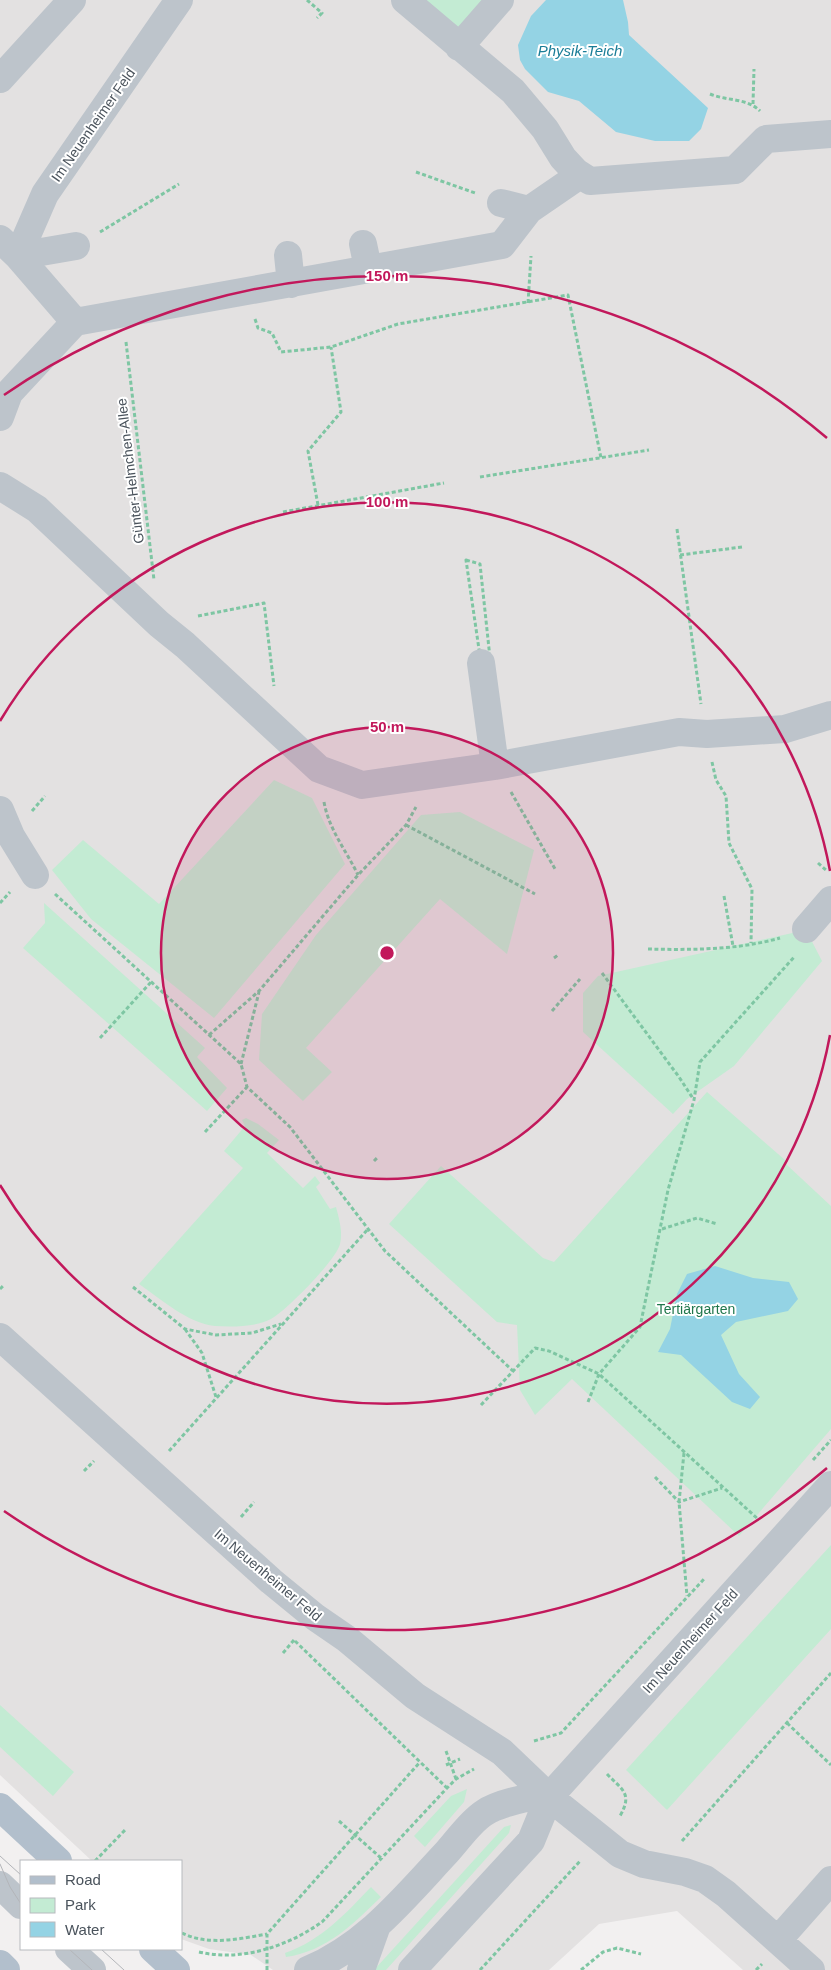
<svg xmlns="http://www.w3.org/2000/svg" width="831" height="1970" font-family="Arial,sans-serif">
<rect width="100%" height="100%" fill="#f2f0f0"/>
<path fill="#e3e1e1" d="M 0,0 L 831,0 L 831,1970 L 743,1970 L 677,1911 L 599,1924 L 549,1970 L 273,1970 L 251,1955 L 209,1949 L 181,1939 L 181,1861 L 92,1861 L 0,1775 Z"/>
<path fill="#c3ebd3" d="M 418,0 L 490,0 L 467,27 L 452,30 Z
M 274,780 L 312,798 L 345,864 L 214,1018 L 91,919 L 52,870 L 83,840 L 159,904 Z
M 460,812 L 534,850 L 507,954 L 440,899 L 306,1048 L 332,1072 L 303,1101 L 259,1060 L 262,1014 L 316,935 L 421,815 Z
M 44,903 L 205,1048 L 197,1057 L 227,1088 L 207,1111 L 23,948 L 45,923 Z
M 806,930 L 822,961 L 734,1066 L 687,1099 L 673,1114 L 583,1032 L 583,993 L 598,976 Z
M 707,1092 L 785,1160 L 787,1165 L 831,1206 L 831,1429 L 739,1536 L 572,1379 L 535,1415 L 520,1390 L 517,1325 L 497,1322 L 389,1224 L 441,1166 L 543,1258 L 554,1262 Z
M 246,1118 L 258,1124 L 279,1140 L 267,1153 L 303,1188 L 315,1176 L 320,1183 L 316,1187 L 330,1209 L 336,1207 C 339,1218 343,1232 340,1244 C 337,1259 286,1311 271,1319 C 256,1327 232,1327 215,1326 C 187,1323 161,1299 139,1284 L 243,1168 L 224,1151 L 245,1126 L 242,1120 Z
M 831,1545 L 831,1629 L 667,1810 L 626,1770 Z
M 0,1705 L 74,1772 L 53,1796 L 0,1747 Z
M 467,1789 L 464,1802 L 425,1847 L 414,1836 L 451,1796 Z
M 511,1825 L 509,1833 L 386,1970 L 374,1970 L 504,1827 Z
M 371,1887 L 381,1897 C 353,1924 327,1951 286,1957 L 285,1953 C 322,1940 345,1914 371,1887 Z"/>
<path fill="#94d3e4" d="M 546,0 L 623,0 L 628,22 L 629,35 L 708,108 L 701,129 L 689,141 L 655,141 L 616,132 L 579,101 L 548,92 L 525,69 L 520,60 L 518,45 L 531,16 Z
M 715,1266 L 753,1278 L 789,1282 L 798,1299 L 788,1311 L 736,1322 L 721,1335 L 739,1374 L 760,1397 L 750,1409 L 732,1402 L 681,1355 L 658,1352 L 670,1329 L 677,1294 L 687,1274 Z"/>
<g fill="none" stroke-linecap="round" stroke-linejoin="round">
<path stroke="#7ec6a3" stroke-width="3" stroke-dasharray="4 2.5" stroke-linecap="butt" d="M 307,0 L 322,13 L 317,18
M 710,94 C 727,101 747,98 760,111
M 753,104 L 754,69
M 416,172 L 475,193
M 100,232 L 179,184
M 528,303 L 531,256
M 255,319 L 258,328 L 272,333 L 281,352 L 331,347 L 398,324 L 568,295 L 601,458
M 126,342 L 154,580
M 480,477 L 649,450
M 318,505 L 308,451 L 341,412 L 331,347
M 283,512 L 444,483
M 677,529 L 701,704
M 680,555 L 742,547
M 466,560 L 480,564 L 490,658 L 481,663 Z
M 198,616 L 264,603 L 274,686
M 712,762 L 716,780 L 726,796 L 729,843 L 752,889 L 751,943
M 511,792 L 555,869
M 324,802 C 329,830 346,850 358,875
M 32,811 L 45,796
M 406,825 L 535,894
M 818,863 L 827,871
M 55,894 L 241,1064 L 247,1087 L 290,1127 L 385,1251 L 513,1371
M 724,896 L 733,946
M 0,903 L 10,892
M 648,949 C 691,950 738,950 780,938
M 554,958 L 558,955
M 602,973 L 679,1077 L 694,1100
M 552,1011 L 580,979
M 209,1035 L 259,991 L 358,875 L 406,825 L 416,807
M 100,1038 L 151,982
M 241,1064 L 259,992
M 205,1132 L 247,1087
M 374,1161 L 378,1157
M 662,1229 L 697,1218 L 717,1224
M 133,1287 L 185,1329 L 216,1335 L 252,1333 L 281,1324
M 0,1289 L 4,1285
M 185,1329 L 202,1353 L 216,1397
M 588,1402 L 599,1374 L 640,1327 L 668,1190 L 694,1100 L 700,1062 L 795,956
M 481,1405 L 535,1348 L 549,1351 L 599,1374 L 759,1520
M 169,1451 L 368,1229
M 684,1453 L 679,1502 L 687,1596
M 813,1460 L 831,1440
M 84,1471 L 94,1461
M 655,1477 L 679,1502 L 722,1488
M 241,1517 L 254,1502
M 295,1641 L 447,1788
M 283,1653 L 294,1640
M 787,1723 L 831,1765
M 534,1741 L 561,1733 L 704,1579
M 446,1751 L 456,1779
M 446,1765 L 460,1759
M 607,1774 C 622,1790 633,1793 620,1816
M 339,1821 L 381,1858
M 682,1841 L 831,1673
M 95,1861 L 126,1829
M 182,1933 C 208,1946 239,1939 267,1934
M 199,1952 C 242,1962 288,1946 322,1922 L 447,1788 L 456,1779 L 474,1769
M 267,1970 L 267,1934 L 420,1762
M 480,1970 L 581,1860
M 581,1970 L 603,1952 L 617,1948 L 641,1954
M 756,1970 L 762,1964"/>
<path stroke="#bdc4cb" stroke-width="28" d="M 405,0 L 513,91 L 545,129 L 563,158 L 576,172 L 590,181 L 735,170 L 766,139 L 831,134
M 459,47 L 500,0
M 0,79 L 72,0
M 501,203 L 529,210
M 0,239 L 18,256 L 76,246
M 363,244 L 368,268
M 288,255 L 291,284
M 75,322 L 502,245 L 529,210 L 580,175
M 0,417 L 9,393 L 75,322 L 18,256 L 45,194 L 179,0
M 0,486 L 37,509 L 159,624 L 185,645 L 319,769 L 362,785 L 495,766 L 679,732 L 707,734 L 785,729 L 831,715
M 481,663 L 495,766
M 0,810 L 11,836 L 35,875
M 806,929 L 831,900
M 0,1337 L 271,1581 L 315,1617 L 347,1639 L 415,1696 L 502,1752 L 549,1797 L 620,1854 L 644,1864 L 685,1872 L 705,1879 L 726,1894 L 811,1970
M 0,1885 L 21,1905
M 778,1940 L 831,1880
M 69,1949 L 92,1970
M 308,1970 C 367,1945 404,1898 447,1852 C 458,1840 470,1822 484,1813 C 497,1804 535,1794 549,1797
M 361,1970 L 376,1928
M 412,1970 L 531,1841 L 549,1797 L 831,1485"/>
<path stroke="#b2bfcc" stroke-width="28" d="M 0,1807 L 58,1861
M 153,1949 L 176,1970
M 0,1964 L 6,1970"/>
<path stroke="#b3b5b9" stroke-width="1" d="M 0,1856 L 21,1875
M 0,1864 L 10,1887 L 21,1904
M 69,1949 L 92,1970
M 101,1949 L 124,1970"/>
</g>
<circle cx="387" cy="953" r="226" fill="#c2185b" fill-opacity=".12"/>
<g fill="none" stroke="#c2185b" stroke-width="2.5">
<circle cx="387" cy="953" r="226"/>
<path d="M830 1035A451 451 0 0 1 0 1185M0 721A451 451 0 0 1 830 871"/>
<path d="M827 1468A677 677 0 0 1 4 1511M4 395A677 677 0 0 1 827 438"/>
</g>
<g text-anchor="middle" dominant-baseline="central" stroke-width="4" stroke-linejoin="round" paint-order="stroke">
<g font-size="14" fill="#4a535c" stroke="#fff">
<text transform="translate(93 125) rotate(-55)">Im Neuenheimer Feld</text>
<text transform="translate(130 471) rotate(-97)">Günter-Helmchen-Allee</text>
<text transform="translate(268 1575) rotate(40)">Im Neuenheimer Feld</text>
<text transform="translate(690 1641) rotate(-48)">Im Neuenheimer Feld</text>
</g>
<g font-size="14" fill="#20774c" stroke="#fff">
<text x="696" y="1309">Tertiärgarten</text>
</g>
<g font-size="15" font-style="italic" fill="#1a7d97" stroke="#fff">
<text x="580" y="50">Physik-Teich</text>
</g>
</g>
<circle cx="387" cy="953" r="8" fill="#c2185b" stroke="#fff" stroke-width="2.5"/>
<g font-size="15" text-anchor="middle" font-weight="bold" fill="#c2185b" stroke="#fff" stroke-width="4" stroke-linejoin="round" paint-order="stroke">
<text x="387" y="281">150 m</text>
<text x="387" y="507">100 m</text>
<text x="387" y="732">50 m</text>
</g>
<rect x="20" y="1860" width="162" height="90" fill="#ffffff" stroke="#b7babe"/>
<rect x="30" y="1876" width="25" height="8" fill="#b2bfcc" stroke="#b7babe"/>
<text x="65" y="1885" font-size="15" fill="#4a535c">Road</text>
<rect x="30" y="1898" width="25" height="15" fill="#c3ebd3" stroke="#b7babe"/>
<text x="65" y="1910" font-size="15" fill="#4a535c">Park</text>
<rect x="30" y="1922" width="25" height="15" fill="#94d3e4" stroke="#b7babe"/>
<text x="65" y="1935" font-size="15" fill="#4a535c">Water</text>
</svg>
